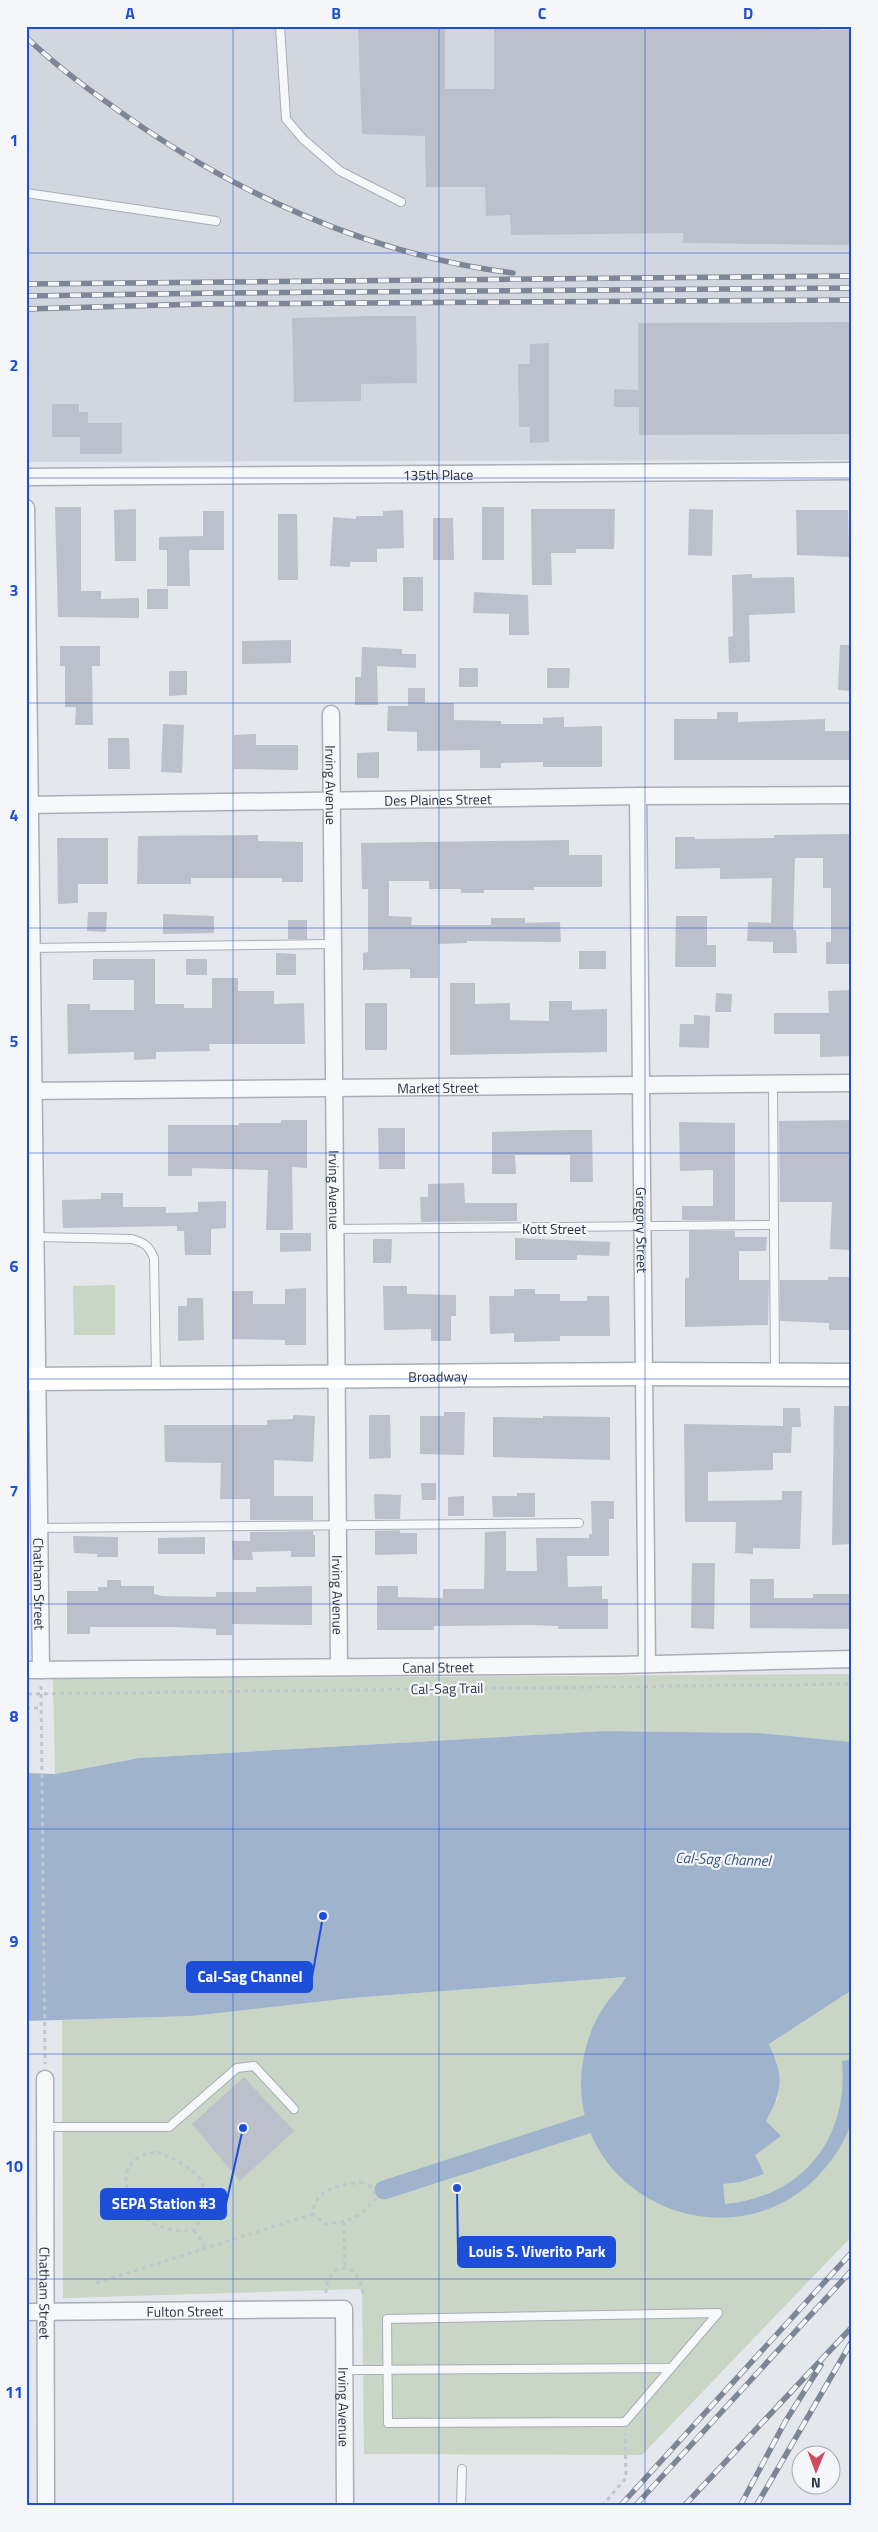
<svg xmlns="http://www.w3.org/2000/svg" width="878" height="2532" font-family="'Titillium Web',sans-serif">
<rect width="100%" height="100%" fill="#e4e7ec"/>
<path fill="#d2d6de" d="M 26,26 L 852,26 L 852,460 L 26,462 Z"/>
<path fill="#c9d6c5" d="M 115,1285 L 115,1335 L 74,1335 L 73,1286 Z
M 852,1674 L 852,1742 L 759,1733 L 603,1731 L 139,1758 L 55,1774 L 53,1679 Z
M 626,1977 L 618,1989 L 777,2101 C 781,2079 780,2064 769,2044 L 852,1990 L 852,2236 L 642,2455 L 364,2454 L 362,2289 L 63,2298 L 62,2020 L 192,2016 L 352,1998 Z"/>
<path fill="#9fb4cc" d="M 603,1731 L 759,1733 L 852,1742 L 852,1990 L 769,2044 C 784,2076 783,2090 766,2121 L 781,2136 L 755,2155 L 764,2174 L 740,2182 L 723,2184 L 725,2204 C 803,2197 849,2138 842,2061 L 852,2059 C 852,2077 854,2098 852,2116 C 849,2137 833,2160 819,2175 C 727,2271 561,2193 583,2060 C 587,2040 594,2020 606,2004 C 612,1995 621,1986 626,1977 L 352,1998 L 192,2016 L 26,2021 L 26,1773 L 55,1774 L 139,1758 Z"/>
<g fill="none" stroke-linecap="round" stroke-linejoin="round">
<path stroke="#9fb4cc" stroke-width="19" d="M 384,2190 L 588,2124"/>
</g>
<path fill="#bbc0ca" d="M 358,26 L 445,26 L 445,89 L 494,89 L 494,26 L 821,26 L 821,30 L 852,30 L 852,245 L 683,243 L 683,233 L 511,235 L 510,215 L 486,216 L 485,187 L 426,187 L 425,136 L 362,134 Z
M 372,316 L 416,316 L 417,383 L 361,384 L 361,401 L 294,402 L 292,318 Z
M 852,322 L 852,434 L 639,435 L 639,407 L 614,407 L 614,389 L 638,390 L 638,323 Z
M 549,343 L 549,442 L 530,443 L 530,427 L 519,427 L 518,364 L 530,364 L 530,344 Z
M 52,404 L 79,404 L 79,412 L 88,412 L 88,423 L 122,423 L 122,454 L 80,454 L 80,437 L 52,437 Z
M 55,507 L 81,507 L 81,591 L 101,591 L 101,599 L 139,598 L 139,618 L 58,617 Z
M 482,507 L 504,507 L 504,560 L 482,560 Z
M 136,509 L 136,561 L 115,561 L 114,510 Z
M 531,509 L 615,509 L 614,549 L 576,549 L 576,553 L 551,553 L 552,585 L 532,585 Z
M 689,509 L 713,510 L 712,556 L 688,555 Z
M 403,510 L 404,548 L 377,549 L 377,562 L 350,562 L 350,567 L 330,566 L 333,517 L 356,519 L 356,516 L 383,516 L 383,511 Z
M 796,510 L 848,510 L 849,557 L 797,555 Z
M 203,511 L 224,511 L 224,550 L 189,550 L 190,586 L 167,586 L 167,550 L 159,550 L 159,537 L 203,536 Z
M 278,514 L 297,514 L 298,580 L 278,580 Z
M 433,518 L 453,518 L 454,560 L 433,560 Z
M 752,574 L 752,578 L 794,577 L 795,613 L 749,615 L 750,662 L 729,663 L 728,637 L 733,636 L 732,575 Z
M 403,577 L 423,577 L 423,611 L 403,611 Z
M 147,589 L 168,589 L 168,609 L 147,609 Z
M 474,592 L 528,595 L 529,635 L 509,635 L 509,614 L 473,613 Z
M 291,640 L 291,663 L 242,664 L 242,641 Z
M 840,645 L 852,645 L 852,691 L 838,690 Z
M 60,646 L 100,646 L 100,666 L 92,666 L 93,725 L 75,725 L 76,707 L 65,707 L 65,666 L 60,666 Z
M 362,647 L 402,649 L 402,654 L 416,654 L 416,668 L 377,666 L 378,705 L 355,705 L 355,677 L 361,677 Z
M 459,668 L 478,668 L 478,687 L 459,687 Z
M 547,668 L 570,668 L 569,688 L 547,688 Z
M 169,671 L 187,671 L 187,695 L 169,696 Z
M 408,688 L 425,688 L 425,703 L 454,703 L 454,720 L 501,721 L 501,724 L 543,724 L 543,718 L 564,717 L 564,727 L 602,726 L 602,767 L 543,767 L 543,762 L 501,763 L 501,768 L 480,768 L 480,750 L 417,751 L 417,732 L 387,731 L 388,706 L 408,706 Z
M 717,712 L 738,712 L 738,722 L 825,719 L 825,731 L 852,731 L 852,760 L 674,760 L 674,719 L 717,719 Z
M 163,724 L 184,725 L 182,773 L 161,772 Z
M 256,734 L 256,745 L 298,745 L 298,770 L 234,769 L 234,735 Z
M 108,738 L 129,738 L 130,769 L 108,769 Z
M 379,752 L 379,778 L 357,778 L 357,753 Z
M 852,834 L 852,964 L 826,964 L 826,942 L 831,942 L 831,888 L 823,888 L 823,858 L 795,858 L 793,930 L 796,930 L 797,953 L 773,953 L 773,942 L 747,941 L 748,922 L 771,923 L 772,878 L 720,879 L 720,868 L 675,869 L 675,837 L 695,837 L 695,839 L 774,838 L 774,835 Z
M 258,835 L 258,841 L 303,842 L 303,882 L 282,882 L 282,878 L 191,878 L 191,884 L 137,884 L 138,836 Z
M 57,838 L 108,838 L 108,884 L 78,884 L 78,903 L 58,904 Z
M 569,840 L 569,855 L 602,855 L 602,887 L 534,887 L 534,890 L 484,890 L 484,893 L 461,893 L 461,889 L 429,889 L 429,881 L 389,881 L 389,916 L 412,917 L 411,925 L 491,925 L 491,918 L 525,918 L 525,923 L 560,922 L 561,942 L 467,941 L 467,943 L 438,944 L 438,978 L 410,978 L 410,969 L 363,970 L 363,953 L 368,952 L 368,889 L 362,889 L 361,843 Z
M 88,912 L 107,912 L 106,932 L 87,931 Z
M 163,914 L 214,916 L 214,933 L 163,934 Z
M 676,916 L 707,916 L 707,945 L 716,945 L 716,967 L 675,967 Z
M 288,920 L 307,920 L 307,939 L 288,939 Z
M 579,951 L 606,951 L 606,969 L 579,969 Z
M 276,953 L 296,954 L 296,975 L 276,975 Z
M 93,959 L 155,959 L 155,1004 L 184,1004 L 184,1008 L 212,1008 L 212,978 L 238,978 L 238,991 L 274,991 L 274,1004 L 304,1003 L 305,1044 L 209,1044 L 210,1051 L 156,1052 L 156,1059 L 134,1060 L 134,1052 L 68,1054 L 67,1004 L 90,1004 L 90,1010 L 134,1010 L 134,980 L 93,980 Z
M 186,959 L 207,959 L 207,975 L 186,975 Z
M 450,983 L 475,983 L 475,1004 L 510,1003 L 510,1020 L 549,1021 L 549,1001 L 572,1001 L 572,1010 L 607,1009 L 607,1052 L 450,1055 Z
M 852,990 L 852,1056 L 820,1057 L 820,1034 L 774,1034 L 774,1013 L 829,1013 L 828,991 Z
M 716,993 L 732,994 L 731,1012 L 715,1012 Z
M 365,1003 L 387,1003 L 387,1050 L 365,1050 Z
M 694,1015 L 710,1016 L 709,1048 L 679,1047 L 680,1024 L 694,1024 Z
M 281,1120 L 307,1120 L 307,1168 L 292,1167 L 293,1230 L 266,1230 L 268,1170 L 192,1168 L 192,1176 L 168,1176 L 168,1125 L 239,1125 L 239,1123 L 281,1123 Z
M 852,1120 L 852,1250 L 830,1249 L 832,1202 L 780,1202 L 779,1121 Z
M 679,1122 L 735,1123 L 735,1220 L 682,1220 L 682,1206 L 713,1206 L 713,1170 L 680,1171 Z
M 378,1128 L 405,1128 L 405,1169 L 379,1169 Z
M 570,1130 L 592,1130 L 593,1182 L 570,1182 L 570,1155 L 515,1155 L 516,1174 L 492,1174 L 492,1132 Z
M 464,1183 L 465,1203 L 517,1203 L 517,1221 L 421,1222 L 420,1197 L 428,1197 L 428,1184 Z
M 101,1193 L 123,1193 L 123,1207 L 166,1207 L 166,1213 L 198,1212 L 198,1202 L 226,1201 L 226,1228 L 211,1229 L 211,1255 L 185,1255 L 184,1231 L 177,1231 L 177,1226 L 63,1228 L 62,1200 L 101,1199 Z
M 689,1231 L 735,1231 L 735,1237 L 767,1237 L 766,1251 L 739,1251 L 739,1280 L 769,1280 L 768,1325 L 685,1327 L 685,1278 L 689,1278 Z
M 280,1233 L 311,1233 L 311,1251 L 280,1252 Z
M 515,1238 L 610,1242 L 609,1256 L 577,1255 L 577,1260 L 515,1260 Z
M 373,1239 L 392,1239 L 391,1263 L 373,1263 Z
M 828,1277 L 852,1277 L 852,1330 L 829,1330 L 829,1323 L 780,1321 L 780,1280 L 828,1280 Z
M 383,1286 L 407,1286 L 407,1294 L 456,1295 L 456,1316 L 451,1316 L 451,1341 L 431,1341 L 431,1329 L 384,1330 Z
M 306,1288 L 306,1345 L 285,1345 L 285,1340 L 232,1339 L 232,1291 L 253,1291 L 253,1304 L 285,1304 L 285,1289 Z
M 514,1289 L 535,1289 L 535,1294 L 560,1294 L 560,1301 L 587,1301 L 587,1296 L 609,1296 L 610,1336 L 560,1336 L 560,1341 L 514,1342 L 514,1333 L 490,1334 L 489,1296 L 514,1296 Z
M 187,1298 L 203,1298 L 204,1340 L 178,1341 L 178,1306 L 187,1306 Z
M 834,1406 L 852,1406 L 852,1544 L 832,1545 Z
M 783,1408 L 800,1408 L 801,1427 L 792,1427 L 791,1453 L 773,1453 L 773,1470 L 708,1472 L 708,1501 L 782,1500 L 782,1491 L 802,1491 L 800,1549 L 753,1548 L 753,1554 L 735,1553 L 736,1522 L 685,1522 L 684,1424 L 783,1426 Z
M 444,1412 L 465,1412 L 464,1455 L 420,1454 L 420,1416 L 444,1416 Z
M 293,1415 L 315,1416 L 313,1462 L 274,1460 L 274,1496 L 313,1496 L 313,1520 L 250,1520 L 250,1499 L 220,1499 L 221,1463 L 165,1462 L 164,1425 L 267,1425 L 267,1420 L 293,1419 Z
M 369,1415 L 390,1415 L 391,1458 L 369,1459 Z
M 543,1416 L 610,1417 L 610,1460 L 493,1457 L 493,1417 L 543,1418 Z
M 421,1483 L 436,1483 L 436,1500 L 422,1500 Z
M 517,1493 L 535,1493 L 535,1517 L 493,1517 L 492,1496 L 517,1496 Z
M 374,1494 L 401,1495 L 400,1519 L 375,1519 Z
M 464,1496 L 464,1516 L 448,1516 L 448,1497 Z
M 591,1501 L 614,1501 L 614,1519 L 609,1519 L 609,1556 L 567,1556 L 568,1587 L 602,1586 L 602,1599 L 608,1599 L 608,1629 L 558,1629 L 558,1626 L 530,1625 L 434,1626 L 434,1630 L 377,1630 L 377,1586 L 398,1586 L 398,1597 L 443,1598 L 443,1589 L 484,1589 L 485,1532 L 506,1531 L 506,1571 L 537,1571 L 536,1538 L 589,1538 L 589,1534 L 592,1534 Z
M 400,1530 L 400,1533 L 417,1533 L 417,1554 L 375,1555 L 375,1531 Z
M 313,1531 L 313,1535 L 315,1535 L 315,1557 L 291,1557 L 291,1551 L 252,1552 L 253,1560 L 233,1560 L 232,1541 L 250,1541 L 250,1532 Z
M 73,1536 L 118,1537 L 118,1557 L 97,1557 L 97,1554 L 74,1553 Z
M 205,1537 L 205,1554 L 158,1554 L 158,1538 Z
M 692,1563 L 715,1563 L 714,1629 L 691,1628 Z
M 750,1579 L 774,1579 L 774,1598 L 813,1598 L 813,1594 L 852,1594 L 852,1629 L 750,1628 Z
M 107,1580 L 121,1580 L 121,1586 L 154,1586 L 154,1594 L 162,1596 L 216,1597 L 216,1592 L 256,1592 L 256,1587 L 312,1586 L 312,1625 L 232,1624 L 232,1635 L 216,1635 L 216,1629 L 174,1627 L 90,1627 L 90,1634 L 67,1634 L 67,1591 L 98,1591 L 98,1587 L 107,1587 Z
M 244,2077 L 294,2131 L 240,2181 L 192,2124 Z"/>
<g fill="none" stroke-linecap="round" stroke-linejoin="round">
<g stroke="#a9aeb7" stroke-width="10">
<path id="lane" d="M 280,26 L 286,119 L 303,139 L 340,171 L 401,202
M 26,193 L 216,221
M 31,948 L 333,944
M 773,1084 L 775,1373
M 334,1229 L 774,1225
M 35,1237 L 132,1239 C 145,1243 149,1246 154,1258 L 156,1376
M 39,1528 L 579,1523
M 46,2127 L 169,2127 L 237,2068 L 254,2066 L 294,2109
M 718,2313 L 625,2422 L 388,2423 L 387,2319 Z
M 344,2370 L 669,2368
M 461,2506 L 462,2469"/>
</g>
<g stroke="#a9aeb7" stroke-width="19">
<g id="street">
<path id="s1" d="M 26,477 L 852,471"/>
<path id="s2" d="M 26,508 L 41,1670"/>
<path id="s3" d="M 331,714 L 339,1667"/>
<path id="s4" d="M 638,796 L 647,1664"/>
<path id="s5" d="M 26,805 L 638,796 L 852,795"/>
<path id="s6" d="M 26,1091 L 852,1083"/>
<path id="s7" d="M 26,1670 L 619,1665 L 852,1659"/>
<path id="s8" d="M 45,2079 L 46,2506"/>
<path id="s9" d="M 26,2312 L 344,2309 L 345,2506"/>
</g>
</g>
<g stroke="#a9aeb7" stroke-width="25">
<g id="secondary">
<path id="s10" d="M 26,1379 L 644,1374 L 852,1375"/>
</g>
</g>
<path stroke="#c2c5cb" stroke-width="3" stroke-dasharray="4 4" stroke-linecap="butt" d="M 41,1686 L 45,2064
M 28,1694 L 852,1684
M 26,1708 L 42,1708
M 157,2152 C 197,2167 221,2187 194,2230 C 180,2231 166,2231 153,2223 C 123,2204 110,2157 157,2152 Z
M 361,2182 L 372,2187 L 376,2198 C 360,2218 351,2221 326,2224 L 313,2214 C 313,2189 341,2185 361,2182 Z
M 344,2222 L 345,2268
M 194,2230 L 205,2247
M 96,2283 L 313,2214
M 326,2293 C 327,2259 360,2260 363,2295
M 602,2506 L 626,2478 L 625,2433"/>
<use href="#lane" stroke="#f7f8fa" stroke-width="8"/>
<use href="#street" stroke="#f7f8fa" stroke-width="16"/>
<use href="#secondary" stroke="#fff" stroke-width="22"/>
<g stroke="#7d8696" stroke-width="5.5">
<path id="rail" d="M 26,37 C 52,62 82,85 112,106 C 229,191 368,255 513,273
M 26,284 L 852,276
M 26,296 L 218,293 L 852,288
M 26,309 L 201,304 L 852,300
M 620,2506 L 852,2252
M 635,2506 L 852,2270
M 684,2506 L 852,2327
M 740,2506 L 785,2422 L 821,2365
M 756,2506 L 852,2341"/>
</g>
<use href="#rail" stroke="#f4f6f9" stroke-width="4" stroke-dasharray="11" stroke-linecap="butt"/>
</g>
<path fill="none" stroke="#1d4ed8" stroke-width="1" stroke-opacity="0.55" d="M 233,26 L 233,2506M 439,26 L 439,2506M 645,26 L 645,2506M 26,253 L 852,253M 26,478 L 852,478M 26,703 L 852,703M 26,928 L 852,928M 26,1153 L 852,1153M 26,1379 L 852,1379M 26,1604 L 852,1604M 26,1829 L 852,1829M 26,2054 L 852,2054M 26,2279 L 852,2279"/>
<g text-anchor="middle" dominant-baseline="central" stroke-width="4.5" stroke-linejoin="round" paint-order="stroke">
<g font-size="14" fill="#2b3445" stroke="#f4f6f9">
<text stroke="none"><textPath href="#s1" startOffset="412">135th Place</textPath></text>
<text stroke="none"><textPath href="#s3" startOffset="71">Irving Avenue</textPath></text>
<text stroke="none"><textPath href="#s5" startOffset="412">Des Plaines Street</textPath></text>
<text stroke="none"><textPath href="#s6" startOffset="412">Market Street</textPath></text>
<text stroke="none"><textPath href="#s3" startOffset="476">Irving Avenue</textPath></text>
<text x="554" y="1228">Kott Street</text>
<text stroke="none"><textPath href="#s4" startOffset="434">Gregory Street</textPath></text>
<text stroke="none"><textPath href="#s10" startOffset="412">Broadway</textPath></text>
<text stroke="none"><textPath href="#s2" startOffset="1076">Chatham Street</textPath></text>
<text stroke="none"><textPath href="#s3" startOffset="881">Irving Avenue</textPath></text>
<text stroke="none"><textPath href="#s7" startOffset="412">Canal Street</textPath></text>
<text transform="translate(447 1688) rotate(-1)">Cal-Sag Trail</text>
<text stroke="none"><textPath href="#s8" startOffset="214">Chatham Street</textPath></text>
<text stroke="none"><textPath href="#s9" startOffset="159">Fulton Street</textPath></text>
<text stroke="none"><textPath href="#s9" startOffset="416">Irving Avenue</textPath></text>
</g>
<g font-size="15" font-style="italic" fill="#34527a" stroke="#f4f6f9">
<text transform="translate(723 1859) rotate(2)">Cal-Sag Channel</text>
</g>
</g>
<path fill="none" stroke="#1d4ed8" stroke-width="2" d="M323 1916L312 1977M243 2128L226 2204M457 2188L458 2252"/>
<g fill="#1d4ed8" stroke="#f4f6f9" stroke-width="2">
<circle cx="323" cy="1916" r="5"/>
<circle cx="243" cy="2128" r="5"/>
<circle cx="457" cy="2188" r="5"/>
</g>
<g fill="#1d4ed8" stroke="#1d4ed8" stroke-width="2">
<rect x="187" y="1962" width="125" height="30" rx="5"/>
<rect x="101" y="2189" width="125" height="30" rx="5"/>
<rect x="458" y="2237" width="157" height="30" rx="5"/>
</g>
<g font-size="15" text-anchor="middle" font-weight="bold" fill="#fff">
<text x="250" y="1982">Cal-Sag Channel</text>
<text x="164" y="2209">SEPA Station #3</text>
<text x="537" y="2257">Louis S. Viverito Park</text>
</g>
<rect width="878" height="2532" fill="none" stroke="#f4f6f9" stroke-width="55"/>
<g transform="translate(816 2470) rotate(181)"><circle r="24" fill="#f4f6f9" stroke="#a4a8b1"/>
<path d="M0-4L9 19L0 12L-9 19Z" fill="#d1495b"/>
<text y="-8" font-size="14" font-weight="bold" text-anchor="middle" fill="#2b3445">N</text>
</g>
<rect x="28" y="28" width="822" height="2476" fill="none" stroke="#1d4ed8" stroke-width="2"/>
<g font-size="16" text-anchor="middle" font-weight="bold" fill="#1d4ed8">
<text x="130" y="19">A</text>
<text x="336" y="19">B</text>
<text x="542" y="19">C</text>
<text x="748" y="19">D</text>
<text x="14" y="146">1</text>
<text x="14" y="371">2</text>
<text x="14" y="596">3</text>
<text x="14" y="821">4</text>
<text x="14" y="1047">5</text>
<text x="14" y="1272">6</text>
<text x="14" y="1497">7</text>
<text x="14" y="1722">8</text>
<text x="14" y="1947">9</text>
<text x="14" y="2172">10</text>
<text x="14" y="2398">11</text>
</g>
</svg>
